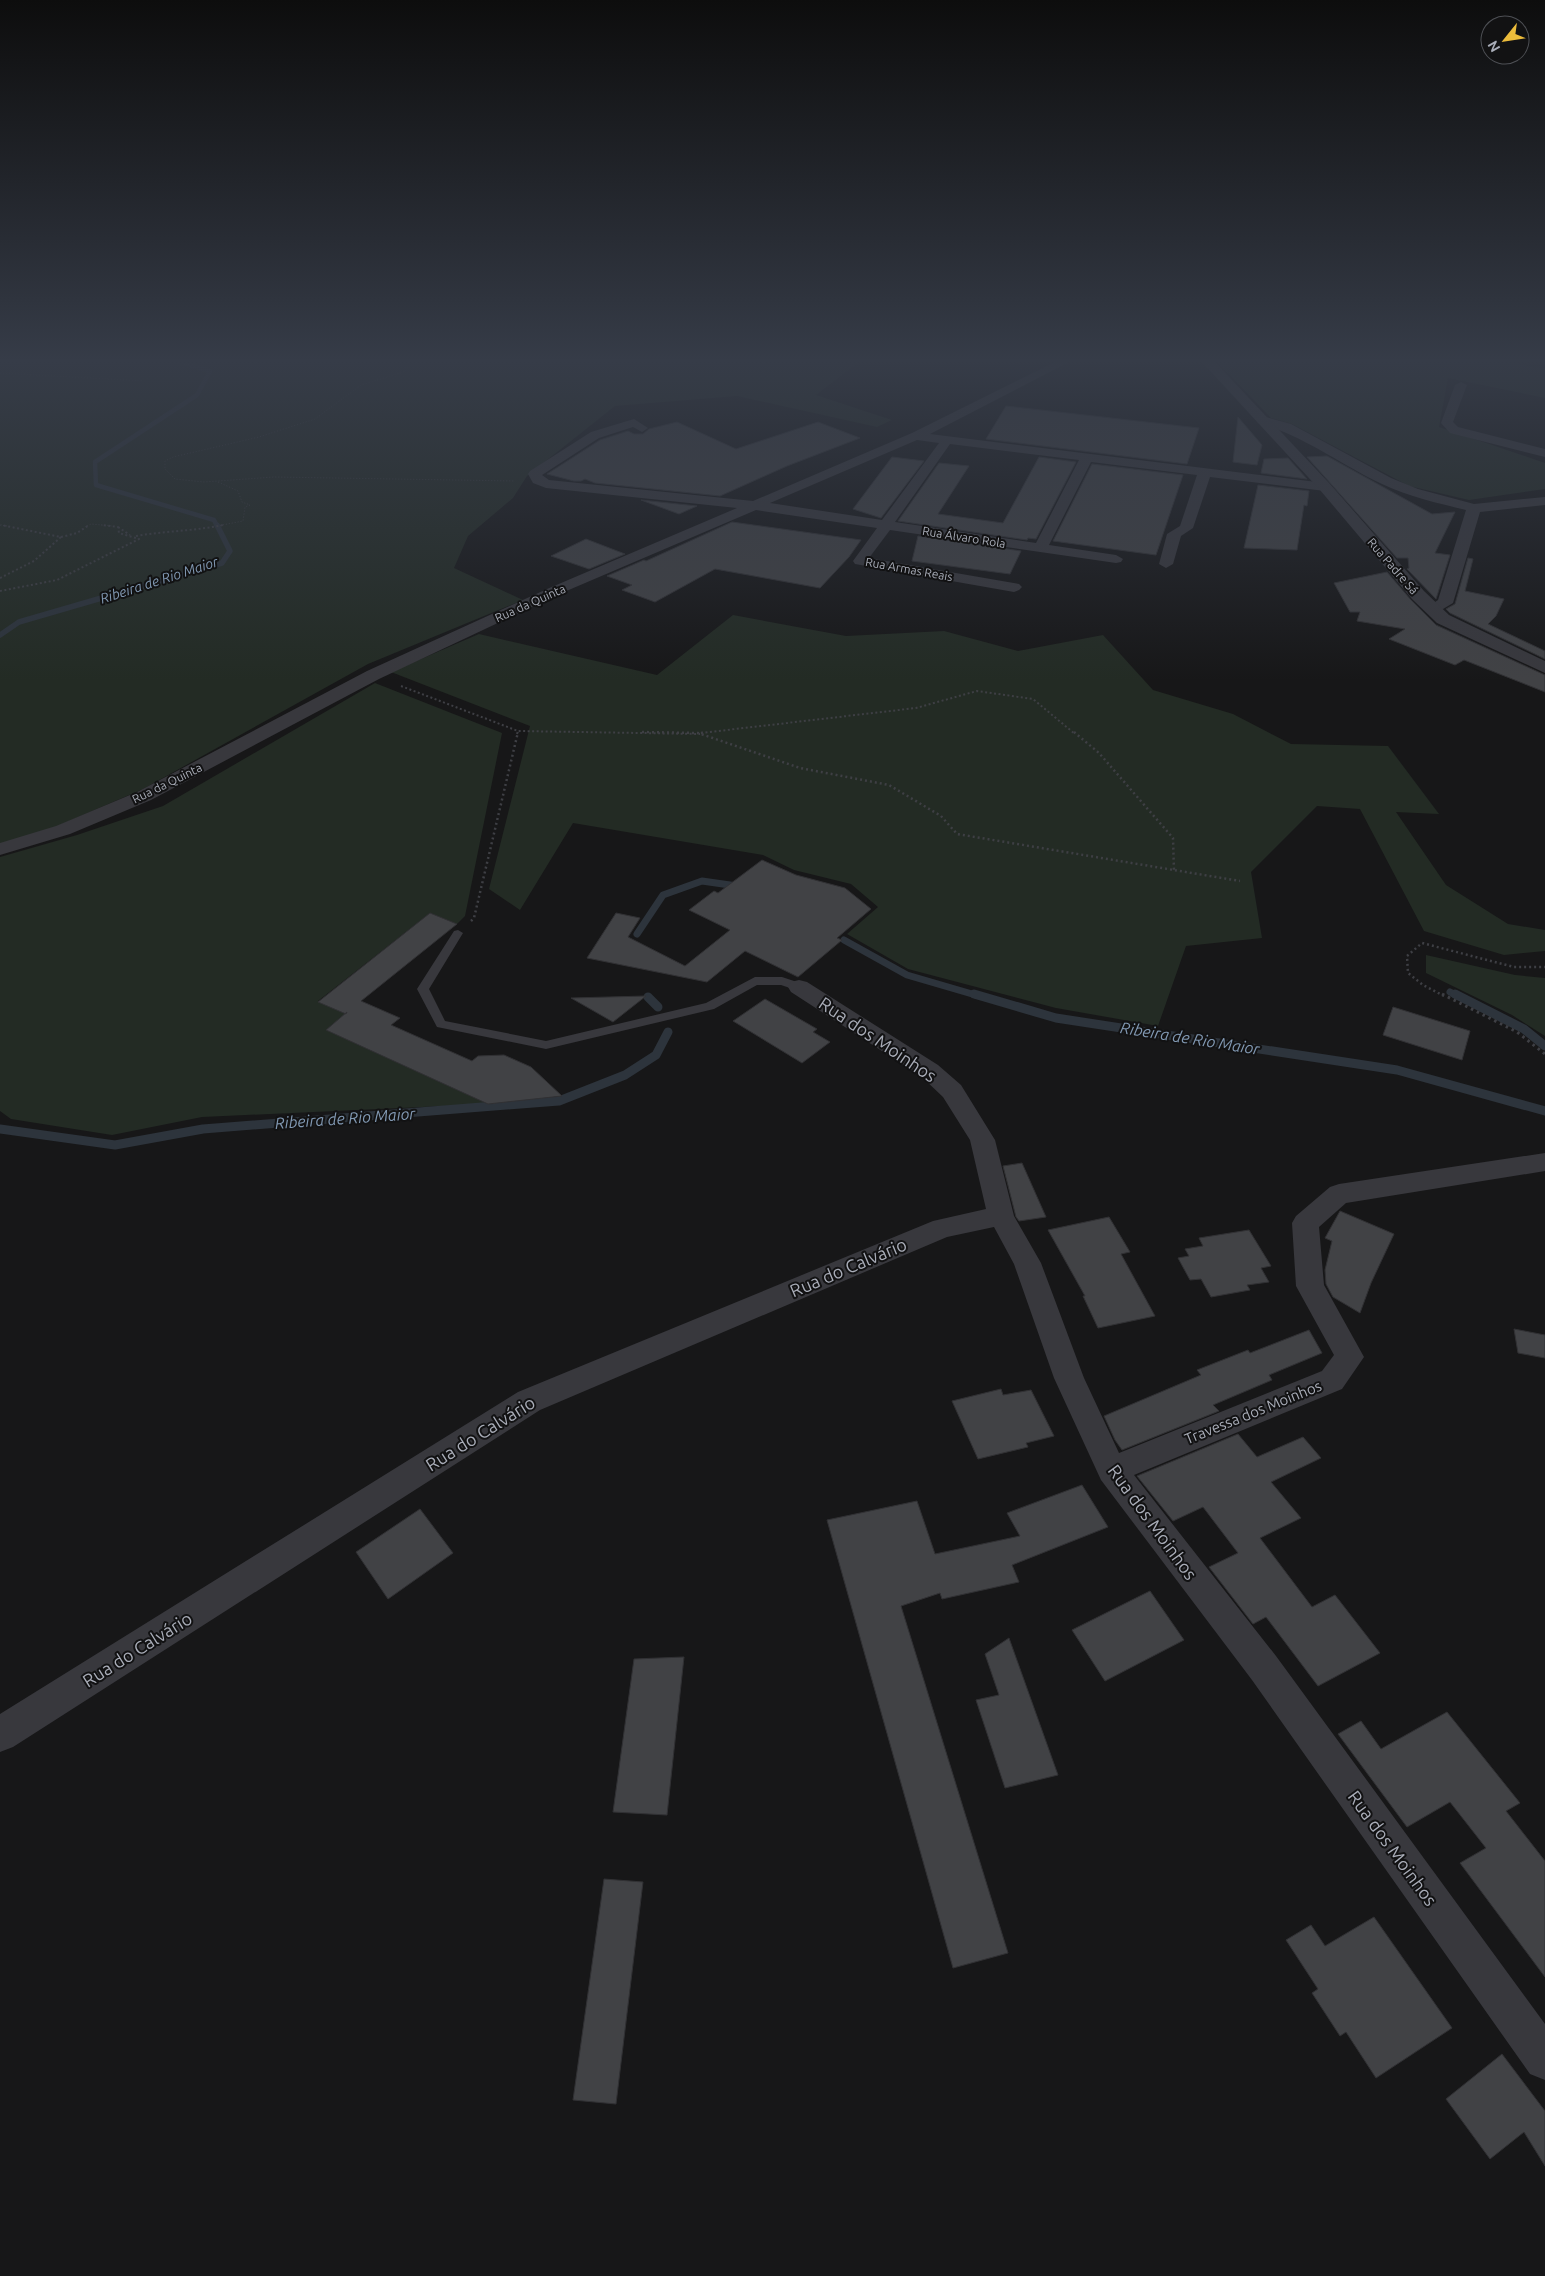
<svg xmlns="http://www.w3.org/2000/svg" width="1545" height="2276" font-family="Ubuntu,sans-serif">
<rect width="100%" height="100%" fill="#171718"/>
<path fill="#232b24" d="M 0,362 L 859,362 L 816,395 L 892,420 L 877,427 L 737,396 L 615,406 L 527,476 L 513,498 L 468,536 L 454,568 L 523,600 L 368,664 L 143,789 L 53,828 L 0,844 Z
M 1217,362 L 1508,362 L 1545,369 L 1545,398 L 1448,378 L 1439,427 L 1545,463 L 1545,489 L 1469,500 L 1409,486 L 1292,424 L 1271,418 Z
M 733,615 L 846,636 L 944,631 L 1018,651 L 1103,635 L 1153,690 L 1233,714 L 1291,744 L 1388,746 L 1439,814 L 1396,812 L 1446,885 L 1508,924 L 1545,930 L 1545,951 L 1504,955 L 1424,931 L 1360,809 L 1317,806 L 1251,872 L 1262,938 L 1186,946 L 1158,1026 L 1056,1008 L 908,969 L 847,934 L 878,907 L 851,884 L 794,870 L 763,855 L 573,823 L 520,910 L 489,889 L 530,726 L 391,672 L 479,634 L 657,675 Z
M 375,683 L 502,733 L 465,916 L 457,924 L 430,913 L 318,1001 L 346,1014 L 326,1030 L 488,1104 L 202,1117 L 112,1135 L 11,1119 L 0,1111 L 0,857 L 77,835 L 163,806 Z
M 1426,955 L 1515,975 L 1545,978 L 1545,1036 L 1512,1015 L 1426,973 Z"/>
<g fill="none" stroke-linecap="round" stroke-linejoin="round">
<path stroke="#2d343c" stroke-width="4.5" d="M 180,362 L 210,371 L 197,395 L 95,462 L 96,485 L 214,520 L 217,526"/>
<path stroke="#2d343c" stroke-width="5.5" d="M 0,635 L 19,622 L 222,563 L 230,551 L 217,525"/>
<path stroke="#2d343c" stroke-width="7" d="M 637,934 L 663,895 L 702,881 L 737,886
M 844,940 L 907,975 L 979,996
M 1450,992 L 1457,996"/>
<path stroke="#2d343c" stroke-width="9" d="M 974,994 L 1056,1018 L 1397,1070 L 1545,1111
M 1455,994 L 1524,1029 L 1545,1046
M 648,997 L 658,1007
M 0,1129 L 115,1145 L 203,1129 L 559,1101 L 625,1075 L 656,1055 L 668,1032"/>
</g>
<path fill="#414245" stroke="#313134" d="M 1006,406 L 1199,428 L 1187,464 L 986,439 Z
M 1238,417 L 1262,445 L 1257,465 L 1233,462 Z
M 677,422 L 736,449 L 818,422 L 860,438 L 787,466 L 720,496 L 595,483 L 585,479 L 581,481 L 574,481 L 547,474 L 600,440 L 628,431 L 634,434 L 643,434 L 649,429 Z
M 1327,456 L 1432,514 L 1455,512 L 1435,553 L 1450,555 L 1436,599 L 1407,569 L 1409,568 L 1408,558 L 1397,558 L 1307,457 Z
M 892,457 L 924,461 L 881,518 L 853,509 Z
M 1039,457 L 1076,462 L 1036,539 L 1028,538 L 1027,540 L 898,521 L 939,463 L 969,466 L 938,514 L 1003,523 Z
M 1288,458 L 1307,479 L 1261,473 L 1264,459 Z
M 1092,464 L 1183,475 L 1156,555 L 1053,541 Z
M 1258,485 L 1309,491 L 1307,506 L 1304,505 L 1297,550 L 1244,548 Z
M 641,500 L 697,506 L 679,514 Z
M 732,522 L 861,540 L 849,557 L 820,588 L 715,569 L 655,602 L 622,590 L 632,585 L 607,576 L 644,560 L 646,561 Z
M 918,536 L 1021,551 L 1010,574 L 912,561 Z
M 586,539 L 625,554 L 589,569 L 551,556 Z
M 1468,558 L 1473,559 L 1465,591 L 1504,599 L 1496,616 L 1488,624 L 1545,651 L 1545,659 L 1450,613 L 1446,609 L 1455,604 Z
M 1387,572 L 1411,600 L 1436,625 L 1545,675 L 1545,692 L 1464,660 L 1455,665 L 1389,639 L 1405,629 L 1357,621 L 1360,612 L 1350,612 L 1334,583 Z
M 762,860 L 796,875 L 845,888 L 871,909 L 837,938 L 842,940 L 798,977 L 745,951 L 707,982 L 587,958 L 616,913 L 640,918 L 628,937 L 685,966 L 730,930 L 689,910 L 714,891 L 718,893 Z
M 430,913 L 457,924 L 361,1001 L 400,1018 L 391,1025 L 472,1061 L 478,1056 L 504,1055 L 531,1067 L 562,1096 L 488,1104 L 326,1030 L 347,1012 L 346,1014 L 318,1002 Z
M 646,996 L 613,1022 L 571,998 Z
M 765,999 L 817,1029 L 813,1032 L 830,1042 L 802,1063 L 733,1021 Z
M 1393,1007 L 1470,1031 L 1462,1060 L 1383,1035 Z
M 1022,1163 L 1046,1217 L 1019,1221 L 1016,1217 L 1003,1166 Z
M 1340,1211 L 1394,1234 L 1371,1283 L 1360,1313 L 1333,1297 L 1326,1284 L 1325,1270 L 1332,1241 L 1325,1238 Z
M 1109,1217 L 1130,1252 L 1121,1254 L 1155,1316 L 1098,1328 L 1083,1296 L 1085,1296 L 1048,1230 Z
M 1249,1230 L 1271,1266 L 1261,1268 L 1269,1282 L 1247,1285 L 1250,1290 L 1211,1297 L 1201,1279 L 1190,1280 L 1178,1258 L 1189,1256 L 1185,1249 L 1203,1246 L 1199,1238 Z
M 1514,1329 L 1545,1335 L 1545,1358 L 1518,1353 Z
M 1309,1330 L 1322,1353 L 1269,1375 L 1272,1380 L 1213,1405 L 1219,1411 L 1122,1450 L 1115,1440 L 1104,1416 L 1201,1375 L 1197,1370 L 1248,1350 L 1250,1353 Z
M 1001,1389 L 1003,1395 L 1031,1390 L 1054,1436 L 1026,1443 L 1028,1447 L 978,1459 L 952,1401 Z
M 1238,1434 L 1257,1457 L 1303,1437 L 1321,1458 L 1271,1482 L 1301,1518 L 1260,1538 L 1312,1607 L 1335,1595 L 1380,1653 L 1318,1686 L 1266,1617 L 1253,1624 L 1209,1567 L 1238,1553 L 1203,1507 L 1173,1521 L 1137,1476 Z
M 1082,1485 L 1108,1527 L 1012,1565 L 1019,1582 L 942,1599 L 940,1593 L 901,1606 L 1008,1953 L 953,1968 L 827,1520 L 917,1501 L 935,1554 L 1020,1536 L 1007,1513 Z
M 420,1509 L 453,1553 L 388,1599 L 356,1552 Z
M 1150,1591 L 1184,1640 L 1105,1681 L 1072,1630 Z
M 1009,1638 L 1058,1775 L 1005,1788 L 976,1700 L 999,1695 L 985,1654 Z
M 684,1657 L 667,1815 L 613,1812 L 634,1659 Z
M 1447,1712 L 1520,1803 L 1506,1811 L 1545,1861 L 1545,1977 L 1460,1863 L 1486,1848 L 1450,1802 L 1407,1827 L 1338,1734 L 1361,1721 L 1381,1749 Z
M 604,1879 L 643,1882 L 616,2104 L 573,2100 Z
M 1374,1917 L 1452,2028 L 1376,2078 L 1346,2032 L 1340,2036 L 1312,1993 L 1318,1989 L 1286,1940 L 1311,1925 L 1325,1946 Z
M 1502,2054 L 1545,2111 L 1545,2166 L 1524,2132 L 1490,2159 L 1446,2099 Z"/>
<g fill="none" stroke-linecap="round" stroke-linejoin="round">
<path stroke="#3e3f44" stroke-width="1" stroke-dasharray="1 2" stroke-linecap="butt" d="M 410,362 L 406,371 L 361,385 L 315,419 L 259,437 L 173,457 L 165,461 L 165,469 L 175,479 L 204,482 L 274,477 L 515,481
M 0,373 L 143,381
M 0,525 L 7,526
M 87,526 L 91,524 L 112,526
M 217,526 L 243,521 L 245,507 L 250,505 L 242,502 L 238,491 L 218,482"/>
<path stroke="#3e3f44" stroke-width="2" stroke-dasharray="2 2.5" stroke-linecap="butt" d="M 118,527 L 130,535
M 136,536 C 165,531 194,531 223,525
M 61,537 L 77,533 L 89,525
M 0,578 L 34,561 L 61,537 L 1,525
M 0,591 L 57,580 L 139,539 L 119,533 L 118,527 L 101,525
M 401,686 L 518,731 L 700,734
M 701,733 L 916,708 L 977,691 L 1033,699 L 1075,734
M 517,734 L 518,731"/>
<path stroke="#3e3f44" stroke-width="2.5" stroke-dasharray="2 3" stroke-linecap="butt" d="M 642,732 L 698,733 L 800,768 L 889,785 L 941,816 L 957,834 L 1240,881
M 1074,732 L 1099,753 L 1173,838 L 1174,871
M 701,733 L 706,732
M 471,921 L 474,918 L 518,732
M 1444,996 L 1423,985 L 1408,973 L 1407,956 L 1422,943 L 1514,967 L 1545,967"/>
<path stroke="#3e3f44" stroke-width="3" stroke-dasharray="2.5 4" stroke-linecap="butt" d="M 1442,994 L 1517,1032 L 1545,1054"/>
<path fill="#38383d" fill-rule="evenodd" d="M 458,930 L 463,933 L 429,989 L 445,1021 L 546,1041 L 706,1003 L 755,977 L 782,977 L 803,984 L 805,987 L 799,991 L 781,985 L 757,985 L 714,1009 L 546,1049 L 437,1027 L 417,989 L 454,931 Z"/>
<path fill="#38383d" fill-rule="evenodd" d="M 1055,362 L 1069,362 L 930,434 L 1325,483 L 1332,487 L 1325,491 L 1210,477 L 1193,528 L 1181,536 L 1173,564 L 1166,568 L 1159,564 L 1167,534 L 1180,526 L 1197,475 L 1091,462 L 1049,545 L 1116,555 L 1123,559 L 1121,562 L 1116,563 L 890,530 L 869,558 L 1019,584 L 1022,587 L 1019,590 L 1014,592 L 855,564 L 853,561 L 877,528 L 756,510 L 557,595 L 379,679 L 151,800 L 70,834 L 0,855 L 0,843 L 56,826 L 137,792 L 367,671 L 547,589 L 737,508 L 546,488 L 533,483 L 528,474 L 530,471 L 591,432 L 634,419 L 648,428 L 642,432 L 633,427 L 599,438 L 542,475 L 549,480 L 753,501 L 912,433 ZM 917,440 L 939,443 L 882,520 L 770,503 ZM 950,444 L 1079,460 L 1036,543 L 895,522 Z
M 1461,382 L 1467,385 L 1453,422 L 1458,427 L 1545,449 L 1545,457 L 1450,433 L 1441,423 L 1455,385 Z
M 1262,416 L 1291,424 L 1391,478 L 1418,489 L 1474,504 L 1545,497 L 1545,505 L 1480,512 L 1453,603 L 1438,612 L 1428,612 L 1425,609 L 1438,600 L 1466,510 C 1438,503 1409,497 1382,484 C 1340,464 1303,435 1258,423 L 1256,420 L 1258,417 Z
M 799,980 L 807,982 L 938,1065 L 961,1085 L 995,1140 L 1014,1216 L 1041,1263 L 1084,1378 L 1119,1453 L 1322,1371 L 1334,1355 L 1296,1286 L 1292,1223 L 1296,1216 L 1330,1187 L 1339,1184 L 1545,1153 L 1545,1171 L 1346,1203 L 1319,1227 L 1324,1285 L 1364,1357 L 1342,1389 L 1134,1475 L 1276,1656 L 1545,2024 L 1545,2080 L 1530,2074 L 1252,1680 L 1101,1480 L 1054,1378 L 1014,1264 L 994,1227 L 947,1237 L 540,1410 L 13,1747 L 0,1752 L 0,1714 L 518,1392 L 933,1221 L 986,1209 L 970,1140 L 943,1097 L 922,1077 L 791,992 L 788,987 L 791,982 Z"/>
<path fill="#38383d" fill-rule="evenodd" d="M 1202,362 L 1215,362 L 1330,484 L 1424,591 L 1449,615 L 1545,661 L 1545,673 L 1437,623 L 1412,599 L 1320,490 Z"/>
</g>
<linearGradient id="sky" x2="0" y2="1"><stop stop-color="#0d0d0d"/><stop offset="0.53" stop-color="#363c48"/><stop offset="1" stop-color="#363c48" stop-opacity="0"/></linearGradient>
<rect width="1545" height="681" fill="url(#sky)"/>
<g text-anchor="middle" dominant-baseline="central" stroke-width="4" stroke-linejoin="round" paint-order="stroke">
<g font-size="12" fill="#a9adb8" stroke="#121213">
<text transform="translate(964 537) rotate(9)">Rua Álvaro Rola</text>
<text transform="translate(1393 566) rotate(49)">Rua Padre Sá</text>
<text transform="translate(909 569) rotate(10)">Rua Armas Reais</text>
<text transform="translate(530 603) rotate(-24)">Rua da Quinta</text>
<text transform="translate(167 783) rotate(-26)">Rua da Quinta</text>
</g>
<g font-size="14" font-style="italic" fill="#8198b2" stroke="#121213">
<text transform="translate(159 580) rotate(-18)">Ribeira de Rio Maior</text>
</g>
<g font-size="15" fill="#a9adb8" stroke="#121213">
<text transform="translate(1253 1412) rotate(-22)">Travessa dos Moinhos</text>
</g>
<g font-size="16" font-style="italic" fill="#8198b2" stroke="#121213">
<text transform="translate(1190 1038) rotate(9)">Ribeira de Rio Maior</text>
<text transform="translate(345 1118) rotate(-4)">Ribeira de Rio Maior</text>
</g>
<g font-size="18" fill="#a9adb8" stroke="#121213">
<text transform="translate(878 1039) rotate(34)">Rua dos Moinhos</text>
<text transform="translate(848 1267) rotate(-23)">Rua do Calvário</text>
<text transform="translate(480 1433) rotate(-32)">Rua do Calvário</text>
<text transform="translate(1153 1522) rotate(54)">Rua dos Moinhos</text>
<text transform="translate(137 1649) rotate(-32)">Rua do Calvário</text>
<text transform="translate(1393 1848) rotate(54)">Rua dos Moinhos</text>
</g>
</g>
<g transform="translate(1505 40) rotate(240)"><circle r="24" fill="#121213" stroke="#4e5055"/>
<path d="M0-4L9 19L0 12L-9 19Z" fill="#ecbc3b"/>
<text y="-8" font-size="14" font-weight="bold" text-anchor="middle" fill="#a9adb8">N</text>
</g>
</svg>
